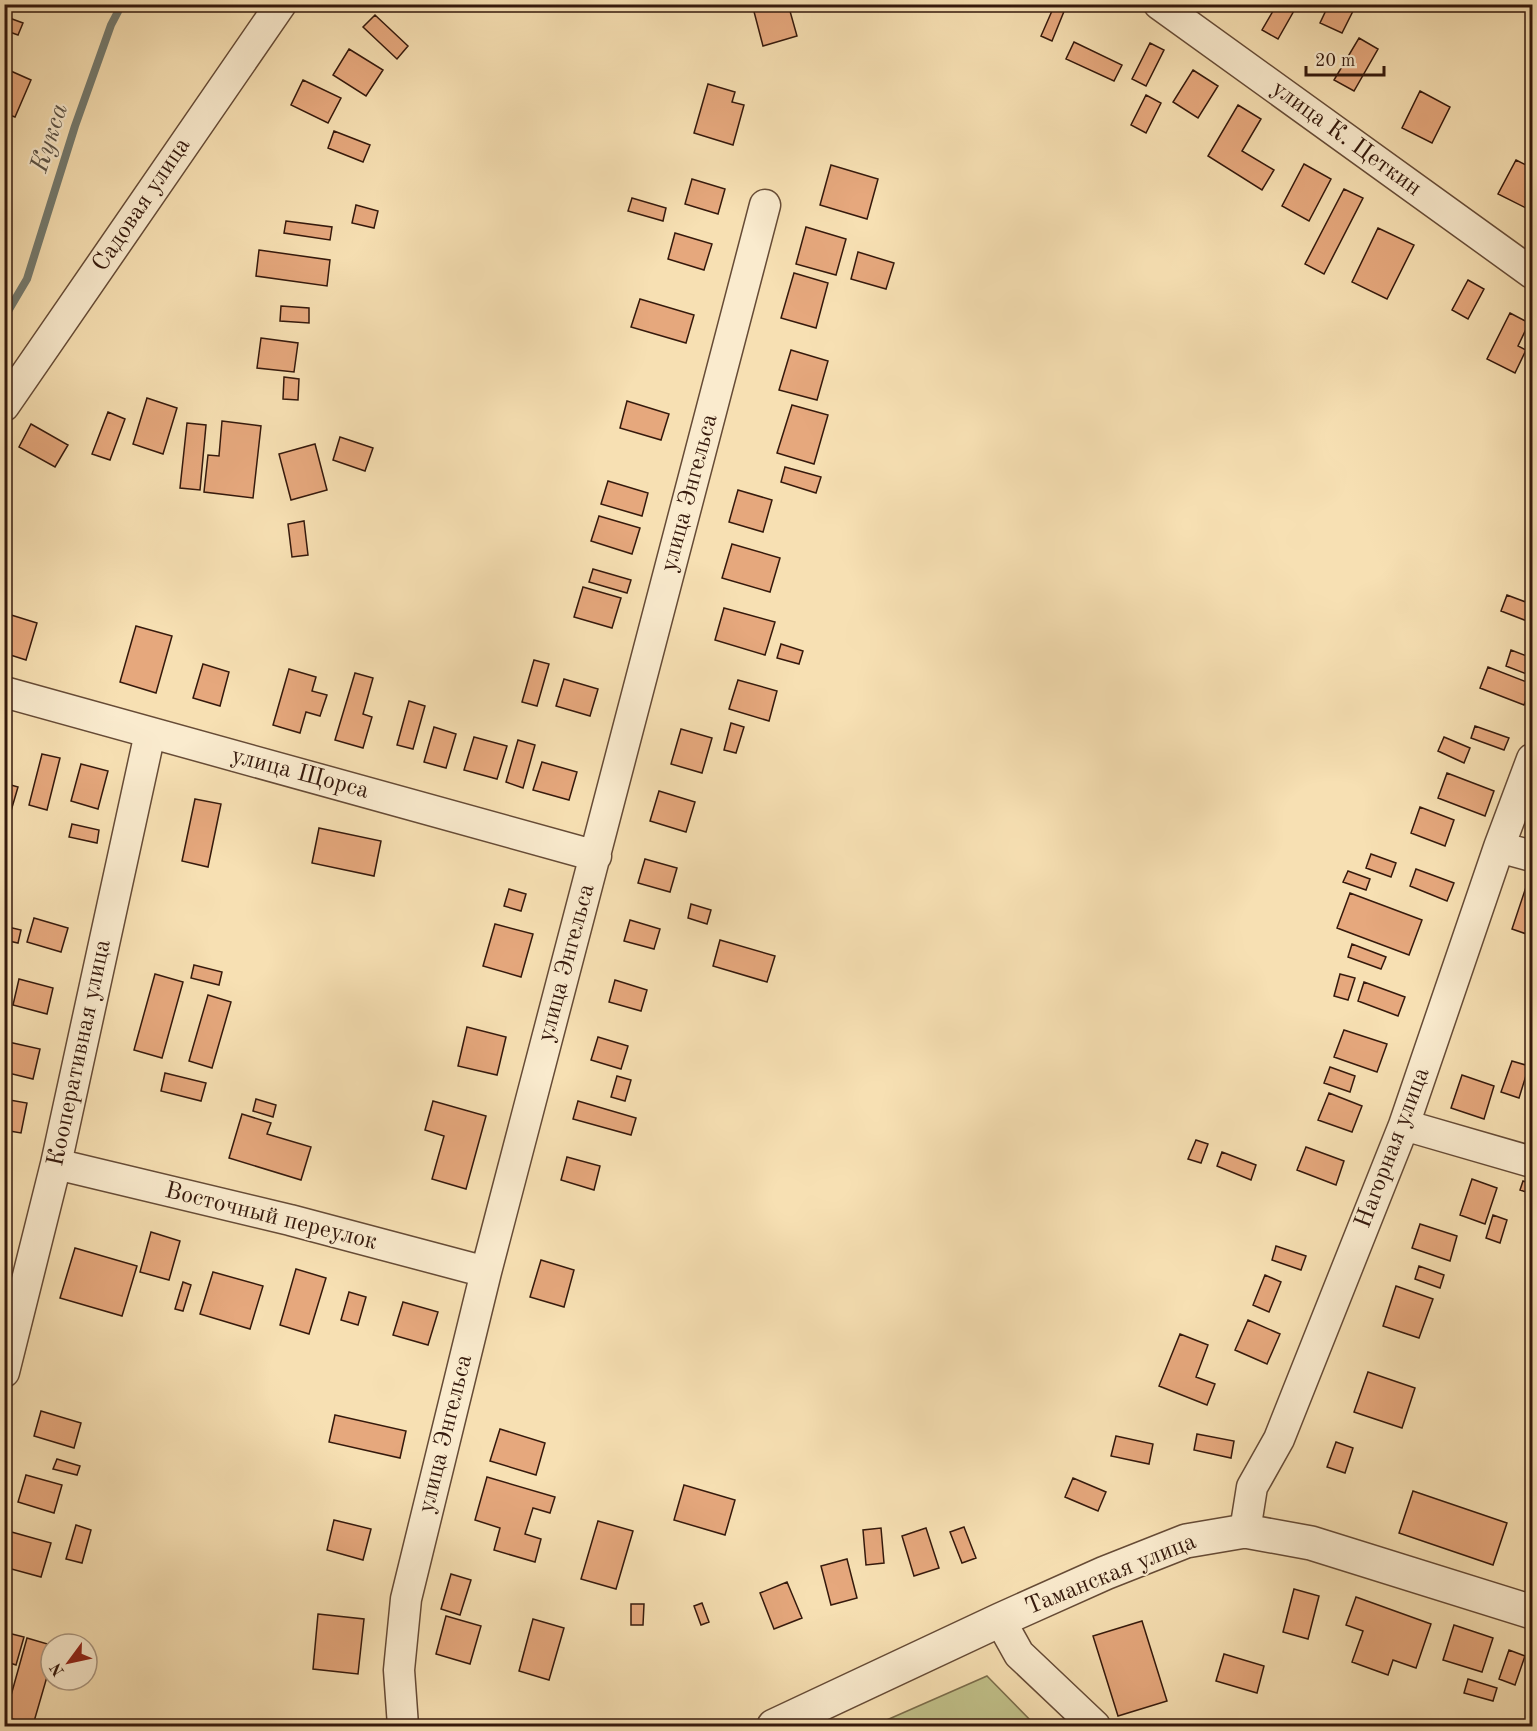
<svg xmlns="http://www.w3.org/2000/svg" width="1537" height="1731" font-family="'Old Standard TT',serif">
<rect width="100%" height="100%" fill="#f7e0b3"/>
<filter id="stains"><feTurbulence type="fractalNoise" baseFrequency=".00333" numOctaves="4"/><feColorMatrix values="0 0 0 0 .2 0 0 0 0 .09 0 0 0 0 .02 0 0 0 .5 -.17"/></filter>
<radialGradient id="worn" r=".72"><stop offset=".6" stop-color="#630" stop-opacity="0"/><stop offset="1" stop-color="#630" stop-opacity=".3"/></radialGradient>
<path fill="#c1c18a" stroke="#7b6d4b" stroke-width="1.5" d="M 987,1676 L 1036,1726 L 873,1726 Z"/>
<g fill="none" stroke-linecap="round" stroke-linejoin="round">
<path stroke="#747b70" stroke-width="8" d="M 4,318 L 27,279 L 75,126 L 111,25 L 122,4"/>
</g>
<path fill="#e6a87d" stroke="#35190c" stroke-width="1.5" d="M 752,4 L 788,4 L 797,36 L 763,46 Z
M 1055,4 L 1067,4 L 1052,41 L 1041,36 Z
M 1277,4 L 1288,4 L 1295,9 L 1278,39 L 1262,30 Z
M 1329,4 L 1345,4 L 1354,9 L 1342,33 L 1320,23 Z
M 375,15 L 408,46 L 397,59 L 363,27 Z
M 4,16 L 23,23 L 18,35 L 4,30 Z
M 1359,38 L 1378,49 L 1354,91 L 1334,80 Z
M 1074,42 L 1122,65 L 1114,81 L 1066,59 Z
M 1150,43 L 1164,50 L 1146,86 L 1132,79 Z
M 349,49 L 383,70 L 366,96 L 333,75 Z
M 4,68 L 31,80 L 15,117 L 4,113 Z
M 1193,70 L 1218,86 L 1198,118 L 1173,102 Z
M 303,80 L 341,98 L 328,123 L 291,105 Z
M 708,84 L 735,92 L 732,102 L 744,105 L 733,145 L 694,133 Z
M 1420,91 L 1450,107 L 1432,143 L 1402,128 Z
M 1146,95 L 1161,103 L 1146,133 L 1131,125 Z
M 1238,105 L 1261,119 L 1242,151 L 1274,170 L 1262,190 L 1208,156 Z
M 334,131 L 370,145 L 363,162 L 328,148 Z
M 1516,160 L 1532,168 L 1532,199 L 1528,209 L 1498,194 Z
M 1304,164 L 1331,179 L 1309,221 L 1282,206 Z
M 831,165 L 878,179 L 867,219 L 820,205 Z
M 692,179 L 725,189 L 718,214 L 685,204 Z
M 1344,189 L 1363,198 L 1324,274 L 1305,264 Z
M 632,198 L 666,208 L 663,221 L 628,211 Z
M 356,205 L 378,211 L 374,228 L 352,223 Z
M 286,221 L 332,227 L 330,240 L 284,233 Z
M 806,227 L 846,239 L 836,275 L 796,264 Z
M 1378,228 L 1414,245 L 1387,299 L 1352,282 Z
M 675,233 L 712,244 L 704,270 L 668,259 Z
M 259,250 L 330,260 L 327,286 L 256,276 Z
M 858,252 L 894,263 L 886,289 L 851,279 Z
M 794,273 L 828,283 L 816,328 L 781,318 Z
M 1468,280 L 1484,289 L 1468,319 L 1452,310 Z
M 640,299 L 694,315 L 686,343 L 631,327 Z
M 281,306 L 309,308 L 309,323 L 280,321 Z
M 1510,313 L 1529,323 L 1518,346 L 1526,350 L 1515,373 L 1487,359 Z
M 261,338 L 298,343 L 294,372 L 257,368 Z
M 791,350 L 828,361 L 817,400 L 779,390 Z
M 284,377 L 299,379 L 298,400 L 283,399 Z
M 147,398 L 177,408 L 163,454 L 133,444 Z
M 627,401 L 669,414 L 661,440 L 620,428 Z
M 792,405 L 828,415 L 814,464 L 777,453 Z
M 108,412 L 125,419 L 110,460 L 92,454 Z
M 222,421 L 261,426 L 253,498 L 204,492 L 208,455 L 219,456 Z
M 187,423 L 206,425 L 200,490 L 180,488 Z
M 31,424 L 68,445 L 55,467 L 19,447 Z
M 340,437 L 373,448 L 365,471 L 333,460 Z
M 315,444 L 327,490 L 291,500 L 279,454 Z
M 785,467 L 821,477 L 816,493 L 781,482 Z
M 608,481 L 648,493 L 642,516 L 601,504 Z
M 738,490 L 772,500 L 763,532 L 729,522 Z
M 599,516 L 640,528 L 632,554 L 591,541 Z
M 304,521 L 308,555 L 292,557 L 288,524 Z
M 732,544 L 780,558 L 770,592 L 722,578 Z
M 593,569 L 631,580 L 627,593 L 589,582 Z
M 583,587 L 621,598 L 612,628 L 574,617 Z
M 1507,595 L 1531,604 L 1532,601 L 1532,623 L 1501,611 Z
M 724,608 L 775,622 L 765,655 L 715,640 Z
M 8,614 L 37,623 L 26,660 L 4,653 L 4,627 Z
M 136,626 L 172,636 L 156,693 L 120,682 Z
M 781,644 L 803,651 L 799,664 L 777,658 Z
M 1511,650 L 1532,658 L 1532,676 L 1506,666 Z
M 534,660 L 549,664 L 537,706 L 522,702 Z
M 203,664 L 229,672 L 220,706 L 193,698 Z
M 1488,667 L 1532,684 L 1524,705 L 1480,688 Z
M 289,669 L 316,677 L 312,691 L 327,695 L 320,716 L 306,712 L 300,733 L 273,725 Z
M 355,673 L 373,678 L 363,714 L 372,717 L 363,748 L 335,740 Z
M 564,679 L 598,689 L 590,716 L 556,706 Z
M 738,680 L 777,691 L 769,721 L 729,709 Z
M 409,701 L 425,706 L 413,749 L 397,745 Z
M 731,723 L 744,727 L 736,753 L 724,750 Z
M 1475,726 L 1509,738 L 1504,750 L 1471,738 Z
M 434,727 L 456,734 L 446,768 L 424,762 Z
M 681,729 L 712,738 L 702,773 L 671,764 Z
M 474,737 L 507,746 L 497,779 L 464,770 Z
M 1444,737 L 1470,748 L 1464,763 L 1438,751 Z
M 518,740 L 535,745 L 523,788 L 506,782 Z
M 42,754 L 60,758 L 47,810 L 29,805 Z
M 542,762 L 577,772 L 569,800 L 533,790 Z
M 81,764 L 108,771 L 98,809 L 71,801 Z
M 1447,773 L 1494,791 L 1485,816 L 1438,798 Z
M 4,783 L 18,787 L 4,835 Z
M 659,791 L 695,802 L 686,832 L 650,821 Z
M 195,799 L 221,804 L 208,867 L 182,861 Z
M 1420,807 L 1454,820 L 1445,846 L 1411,833 Z
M 72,824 L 99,830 L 97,843 L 69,837 Z
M 319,828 L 381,841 L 374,876 L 312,863 Z
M 1371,854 L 1396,863 L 1391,877 L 1366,868 Z
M 645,859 L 677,868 L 670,892 L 638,883 Z
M 1416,869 L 1454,883 L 1447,901 L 1410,886 Z
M 1532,869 L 1532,936 L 1512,929 Z
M 1348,871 L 1370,879 L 1366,890 L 1343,882 Z
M 509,889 L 526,894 L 521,911 L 504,906 Z
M 1350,893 L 1422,920 L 1409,955 L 1337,928 Z
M 691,904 L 711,910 L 707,924 L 688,918 Z
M 34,918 L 68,928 L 61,952 L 27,942 Z
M 630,920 L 660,929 L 654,949 L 624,941 Z
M 495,924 L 533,934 L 521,977 L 483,966 Z
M 4,926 L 21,930 L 18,943 L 4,940 Z
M 720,940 L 775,956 L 767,982 L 713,966 Z
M 1352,944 L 1386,957 L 1381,969 L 1348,957 Z
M 194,965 L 222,972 L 219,985 L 191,978 Z
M 155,974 L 183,982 L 162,1058 L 134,1050 Z
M 1340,974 L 1355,978 L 1348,1000 L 1334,996 Z
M 19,979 L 53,988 L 47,1014 L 13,1005 Z
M 615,980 L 647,990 L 641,1011 L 609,1002 Z
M 1364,982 L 1405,997 L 1398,1016 L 1358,1001 Z
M 208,995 L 231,1002 L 212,1068 L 189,1061 Z
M 467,1027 L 506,1037 L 497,1075 L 458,1066 Z
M 1344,1030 L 1387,1044 L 1377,1072 L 1334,1057 Z
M 598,1037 L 628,1046 L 621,1069 L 591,1060 Z
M 4,1041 L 40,1049 L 33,1079 L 4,1072 Z
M 1512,1061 L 1529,1066 L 1519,1098 L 1501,1092 Z
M 1330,1067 L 1355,1076 L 1350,1092 L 1324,1083 Z
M 165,1073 L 206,1083 L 201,1101 L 161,1091 Z
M 1462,1075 L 1494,1086 L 1484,1119 L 1451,1108 Z
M 617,1076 L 631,1080 L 625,1101 L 611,1097 Z
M 1329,1093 L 1362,1106 L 1352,1132 L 1318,1120 Z
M 4,1099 L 27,1103 L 21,1133 L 4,1130 Z
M 256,1099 L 276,1105 L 273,1117 L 253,1111 Z
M 433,1101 L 486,1116 L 466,1189 L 432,1179 L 444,1136 L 425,1130 Z
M 578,1101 L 636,1118 L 631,1135 L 573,1119 Z
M 242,1114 L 271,1123 L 267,1134 L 311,1147 L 301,1180 L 229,1158 Z
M 1196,1140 L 1208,1144 L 1201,1163 L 1188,1159 Z
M 1306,1147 L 1344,1161 L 1336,1185 L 1297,1170 Z
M 1222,1152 L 1256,1165 L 1251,1180 L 1217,1166 Z
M 567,1157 L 600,1166 L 594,1190 L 561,1180 Z
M 1472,1179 L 1497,1188 L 1485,1224 L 1460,1215 Z
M 1523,1181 L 1532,1184 L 1532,1194 L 1520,1190 Z
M 1493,1215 L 1507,1220 L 1500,1243 L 1486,1238 Z
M 1420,1224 L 1457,1236 L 1450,1261 L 1412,1248 Z
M 151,1232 L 180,1241 L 169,1280 L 140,1272 Z
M 1276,1246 L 1306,1256 L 1301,1270 L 1272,1260 Z
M 75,1248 L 137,1266 L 122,1316 L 60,1298 Z
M 541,1260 L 574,1270 L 564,1307 L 530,1297 Z
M 1419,1266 L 1444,1275 L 1440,1288 L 1415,1279 Z
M 296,1269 L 326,1278 L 309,1334 L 280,1325 Z
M 213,1272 L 263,1286 L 250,1329 L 200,1314 Z
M 1265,1275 L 1281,1282 L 1269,1312 L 1253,1305 Z
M 183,1282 L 191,1285 L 183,1311 L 175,1309 Z
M 1396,1286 L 1433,1299 L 1419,1338 L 1383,1326 Z
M 349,1292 L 366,1297 L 358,1325 L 341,1320 Z
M 403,1302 L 438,1312 L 428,1345 L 393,1335 Z
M 1248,1320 L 1280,1334 L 1267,1364 L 1235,1350 Z
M 1180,1334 L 1208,1345 L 1196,1377 L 1215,1384 L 1207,1405 L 1159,1386 Z
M 1368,1372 L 1415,1388 L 1402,1428 L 1354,1412 Z
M 41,1411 L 81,1423 L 74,1448 L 34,1436 Z
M 335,1415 L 406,1431 L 400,1458 L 329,1442 Z
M 500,1429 L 545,1443 L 536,1475 L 490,1461 Z
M 1197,1434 L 1234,1441 L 1231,1458 L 1194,1450 Z
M 1116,1436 L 1153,1444 L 1149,1464 L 1111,1456 Z
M 1336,1442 L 1353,1448 L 1345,1473 L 1327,1467 Z
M 57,1459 L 80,1466 L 77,1475 L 53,1469 Z
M 26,1475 L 62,1485 L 54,1513 L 18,1502 Z
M 487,1477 L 555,1497 L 550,1513 L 533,1508 L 525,1534 L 541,1539 L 535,1562 L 494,1550 L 500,1528 L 475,1520 Z
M 1073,1478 L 1106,1492 L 1098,1511 L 1065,1497 Z
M 684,1485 L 735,1500 L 725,1535 L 674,1520 Z
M 1413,1491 L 1507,1523 L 1493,1565 L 1399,1533 Z
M 334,1520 L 371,1529 L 363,1560 L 327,1550 Z
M 598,1521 L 633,1531 L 616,1589 L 581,1579 Z
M 76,1525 L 91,1530 L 82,1563 L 66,1559 Z
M 964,1527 L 976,1558 L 962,1563 L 950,1532 Z
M 881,1528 L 884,1563 L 866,1565 L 863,1530 Z
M 926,1528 L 939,1568 L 914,1576 L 902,1536 Z
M 8,1531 L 51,1543 L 41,1577 L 4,1567 L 4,1542 Z
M 847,1559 L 857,1598 L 831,1605 L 821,1566 Z
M 451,1574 L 471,1580 L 460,1615 L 441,1609 Z
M 787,1582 L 802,1618 L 774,1629 L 760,1593 Z
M 1294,1589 L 1319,1596 L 1308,1639 L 1283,1632 Z
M 1356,1597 L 1431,1624 L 1416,1668 L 1393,1660 L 1388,1675 L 1352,1662 L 1363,1631 L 1346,1625 Z
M 702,1603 L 709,1622 L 701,1625 L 694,1606 Z
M 631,1604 L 644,1604 L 643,1625 L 631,1625 Z
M 318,1614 L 364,1619 L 358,1674 L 313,1669 Z
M 446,1616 L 481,1626 L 470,1664 L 436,1654 Z
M 533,1619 L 564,1628 L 549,1680 L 519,1671 Z
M 1142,1621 L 1167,1701 L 1118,1716 L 1093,1636 Z
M 1454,1625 L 1493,1638 L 1482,1672 L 1443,1660 Z
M 4,1632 L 24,1637 L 16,1665 L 4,1661 Z
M 27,1638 L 51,1645 L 51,1663 L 33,1725 L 5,1717 Z
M 1509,1650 L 1525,1656 L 1515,1685 L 1499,1679 Z
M 1224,1654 L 1264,1666 L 1257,1693 L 1216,1681 Z
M 1468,1679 L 1497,1688 L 1493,1701 L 1464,1693 Z"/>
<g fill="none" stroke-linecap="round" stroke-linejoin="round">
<g stroke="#664b36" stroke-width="33">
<path id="minor" d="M 1159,4 L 1532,273
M 4,406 L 281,4
M 4,692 L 596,856
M 1499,847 L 1532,856
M 1404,1125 L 1532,1162
M 56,1164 L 290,1220 L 486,1272
M 4,1372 L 56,1164 L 150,733
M 1245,1531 L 1252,1487 L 1279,1439 L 1404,1125 L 1499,847 L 1532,759
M 1000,1620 L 1019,1654 L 1095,1726
M 403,1726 L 399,1670 L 406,1599 L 486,1272 L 765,205"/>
</g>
<g stroke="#664b36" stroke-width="36">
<path id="tertiary" d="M 774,1726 L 1000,1620 L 1105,1573 L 1186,1541 L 1245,1531 L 1311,1543 L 1532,1612"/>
</g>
<use href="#minor" stroke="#faebce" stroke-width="30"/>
<use href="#tertiary" stroke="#faebce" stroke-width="33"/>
</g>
<g text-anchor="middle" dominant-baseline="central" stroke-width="4.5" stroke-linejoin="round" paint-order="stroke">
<g font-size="24" fill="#35190c" stroke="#faebce">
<text transform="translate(1346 139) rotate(36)">улица К. Цеткин</text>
<text transform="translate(142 205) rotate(-56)">Садовая улица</text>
<text transform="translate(690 493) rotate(-75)">улица Энгельса</text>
<text transform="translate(300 774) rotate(15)">улица Щорса</text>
<text transform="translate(567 963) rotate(-75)">улица Энгельса</text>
<text transform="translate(80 1053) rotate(-78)">Кооперативная улица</text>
<text transform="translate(1393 1148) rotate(-69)">Нагорная улица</text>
<text transform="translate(271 1217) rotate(14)">Восточный переулок</text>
<text transform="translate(446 1434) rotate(-76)">улица Энгельса</text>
<text transform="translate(1111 1575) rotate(-22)">Таманская улица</text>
</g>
<g font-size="26" font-style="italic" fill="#5a5246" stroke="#faebce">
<text transform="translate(50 138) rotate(-72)">Кукса</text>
</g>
</g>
<rect width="1537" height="1731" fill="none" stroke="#f7e0b3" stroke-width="24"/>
<rect x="6" y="6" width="1525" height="1719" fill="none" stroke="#35190c" stroke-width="3"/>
<rect x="12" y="12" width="1513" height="1707" fill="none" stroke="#35190c" stroke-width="1.5"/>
<g transform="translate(69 1662) rotate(237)"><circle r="28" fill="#faebce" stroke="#ab9780" stroke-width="1.5"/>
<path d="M0-4.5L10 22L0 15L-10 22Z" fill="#8f2418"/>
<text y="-9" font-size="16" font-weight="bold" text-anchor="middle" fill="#35190c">N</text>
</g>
<path d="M1306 66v9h78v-9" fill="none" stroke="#35190c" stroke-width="3"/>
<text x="1315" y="66" font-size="18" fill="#35190c" stroke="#faebce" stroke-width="4.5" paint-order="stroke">20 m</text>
<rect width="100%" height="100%" filter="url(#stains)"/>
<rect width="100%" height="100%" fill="url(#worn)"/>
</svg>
